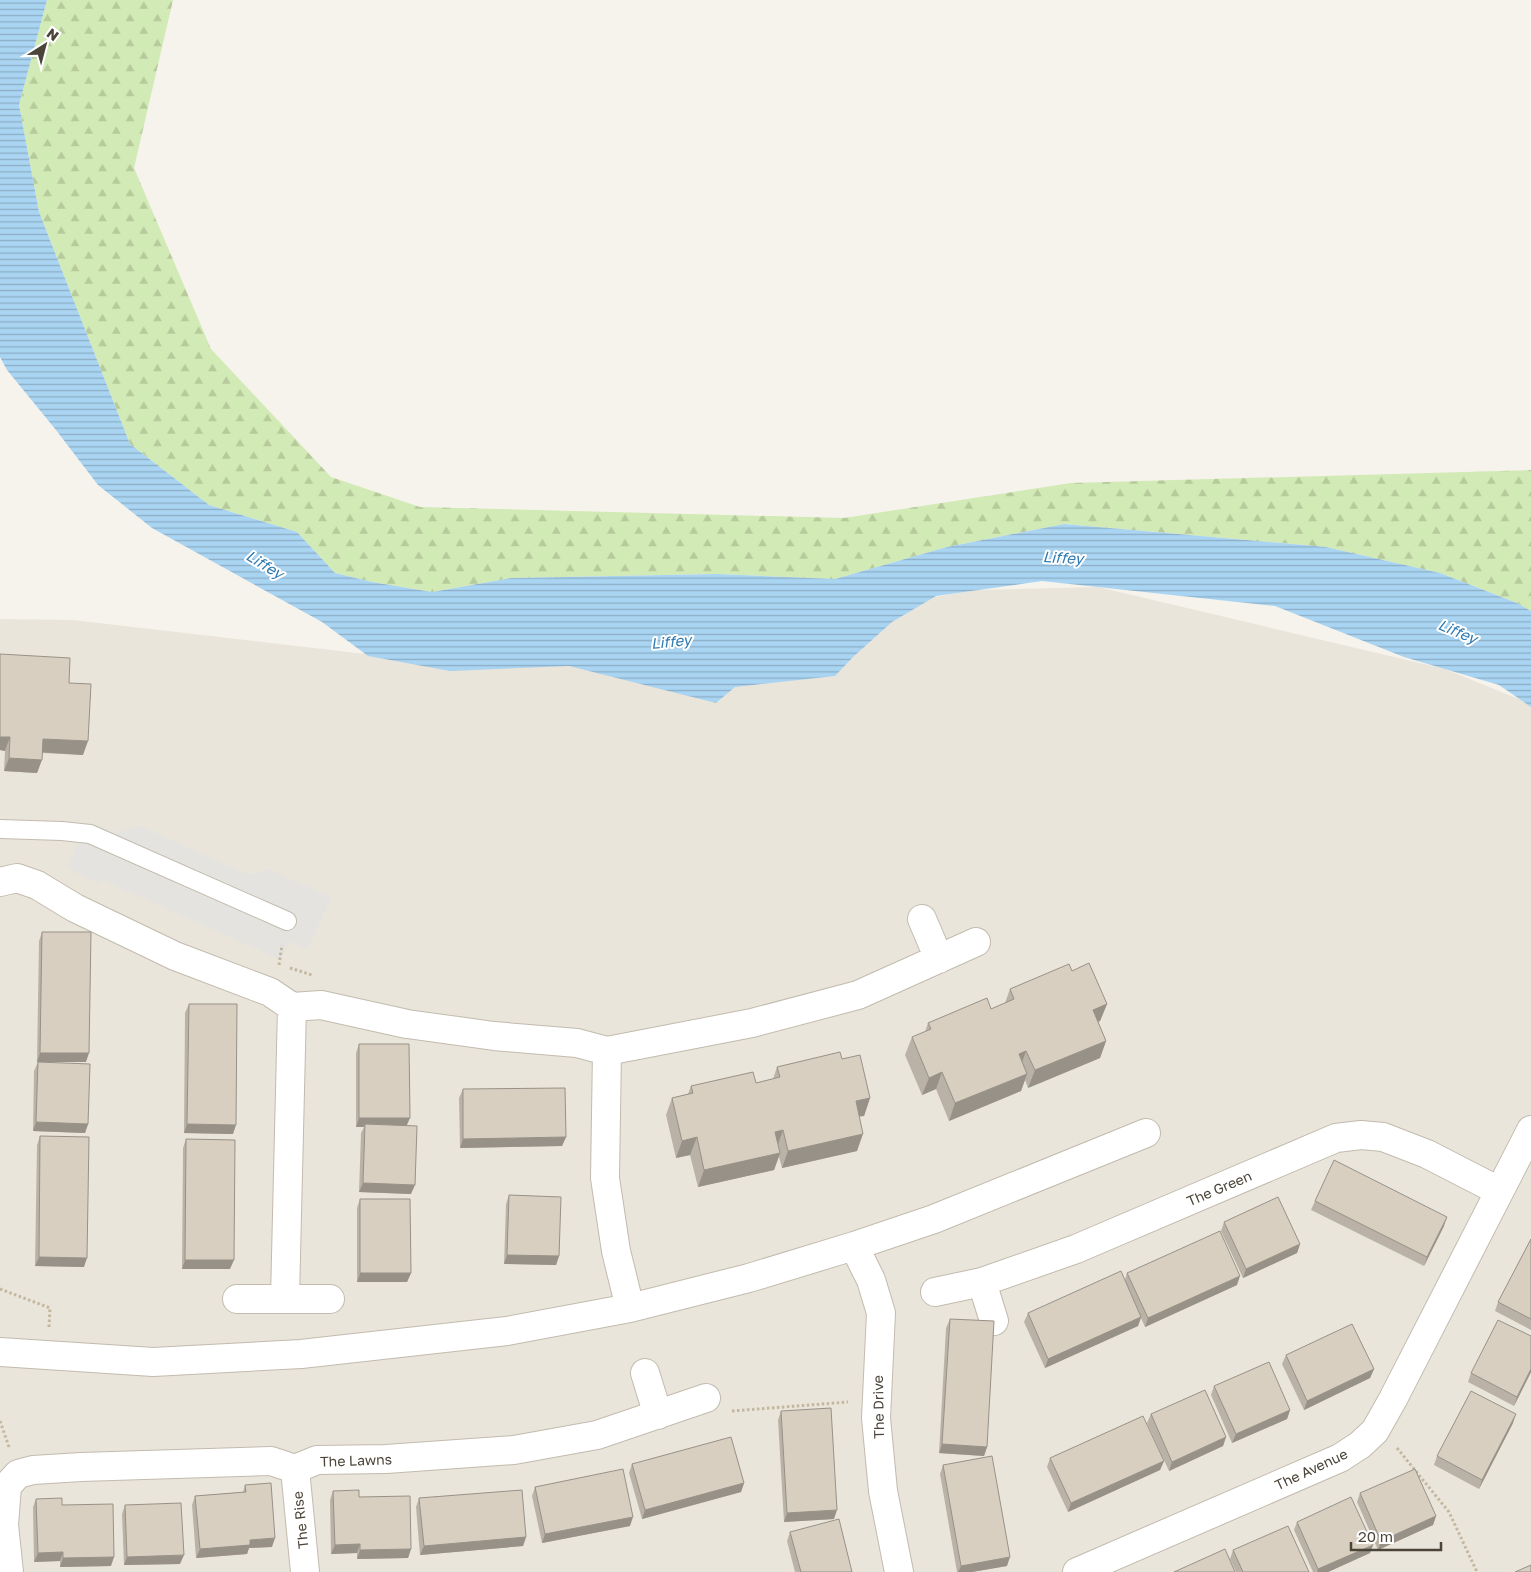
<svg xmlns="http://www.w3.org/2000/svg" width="1531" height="1572" font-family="'Golos Text',sans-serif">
<defs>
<pattern id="forest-firs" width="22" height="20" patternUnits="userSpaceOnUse" patternTransform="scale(1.25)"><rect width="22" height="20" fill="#d2eab5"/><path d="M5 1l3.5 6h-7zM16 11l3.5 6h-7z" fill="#b6ca9c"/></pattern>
<pattern id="water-rules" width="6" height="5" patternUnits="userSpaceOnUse" patternTransform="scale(1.25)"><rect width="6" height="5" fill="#a9d4f2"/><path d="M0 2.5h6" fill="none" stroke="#8caec5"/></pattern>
</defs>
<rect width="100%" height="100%" fill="#f6f3ec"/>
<path fill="#eae5da" d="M 1098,587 L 1445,669 L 1531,704 L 1531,1572 L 0,1572 L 0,619 L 73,620 L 494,669 L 977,590 Z"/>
<path fill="url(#forest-firs)" d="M 47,0 L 173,0 L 134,168 L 211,349 L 331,477 L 420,507 L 844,518 L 1071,483 L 1531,470 L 1531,611 L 1517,603 L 1440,573 L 1326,547 L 1064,524 L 947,547 L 835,579 L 717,574 L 511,578 L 432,592 L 372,582 L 335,573 L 297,532 L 209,505 L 130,444 L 39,212 L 19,105 Z"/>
<path fill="#e5e3e0" d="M 89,822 L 116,833 L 139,825 L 239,871 L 254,874 L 268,869 L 332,897 L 307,950 L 290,941 L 281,960 L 102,880 L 99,884 L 66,868 Z"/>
<path fill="url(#water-rules)" d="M 0,0 L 47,0 L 19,105 L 39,212 L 130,444 L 209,505 L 297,532 L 335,573 L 372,582 L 432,592 L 511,578 L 717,574 L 835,579 L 947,547 L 1064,524 L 1326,547 L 1440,573 L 1517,603 L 1531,611 L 1531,707 L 1499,685 L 1404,657 L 1275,606 L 1042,581 L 936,596 L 892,622 L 853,657 L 835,676 L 735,687 L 716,703 L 569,666 L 450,671 L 368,656 L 322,622 L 152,528 L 98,485 L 56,430 L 7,370 L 0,357 Z"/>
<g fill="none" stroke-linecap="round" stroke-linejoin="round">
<g stroke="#c2bbae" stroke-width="20">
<path id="service" d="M 0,829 L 62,831 L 90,834 L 287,921"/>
</g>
<g stroke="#c2bbae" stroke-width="30">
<path id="minor" d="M 0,882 L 17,878 L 37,885 L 75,908 L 175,956 L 270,992 L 292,1007 L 321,1005 L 407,1024 L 494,1036 L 577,1043 L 607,1051 L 752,1023 L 858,995 L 976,942
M 922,919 L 939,959
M 607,1051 L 605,1178 L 616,1251 L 630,1308
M 854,1246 L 871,1280 L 881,1313 L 876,1418 L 883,1491 L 899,1572
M 982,1282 L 994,1321
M 935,1292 L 982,1282 L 1076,1249 L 1336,1138 L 1361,1135 L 1383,1137 L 1427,1154 L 1499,1191
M 285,1298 L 292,1007
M 237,1299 L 330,1299
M 0,1352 L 153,1362 L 301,1354 L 507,1331 L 630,1308 L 749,1278 L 854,1246 L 934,1219 L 1146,1133
M 645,1373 L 658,1415
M 295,1469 L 305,1572
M 9,1572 L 4,1525 L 7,1486 L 18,1474 L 33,1470 L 81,1467 L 271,1461 L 295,1469 L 317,1460 L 386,1459 L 514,1450 L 597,1435 L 706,1398
M 1077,1572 L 1340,1458 L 1360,1445 L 1375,1431 L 1393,1399 L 1531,1130"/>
</g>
<path stroke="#c4b79f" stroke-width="3" stroke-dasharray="2.5 2.5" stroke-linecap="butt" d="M 279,965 L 282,945
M 290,968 L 312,975
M 0,1289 L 50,1308 L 49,1327
M 732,1411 L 848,1402
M 0,1421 L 9,1447
M 1397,1448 L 1449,1512 L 1477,1572"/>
<use href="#service" stroke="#fff" stroke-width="18"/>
<use href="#minor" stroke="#fff" stroke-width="28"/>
</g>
<path fill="#bab2a6" d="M 0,654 L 69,683 L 83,755 L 42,753 L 37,773 L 4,771 L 5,751 L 0,750 Z
M 42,932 L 86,1062 L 37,1062 L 39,941 Z
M 1072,971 L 1107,1004 L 1100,1021 L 1098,1022 L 1106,1041 L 1100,1058 L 1028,1088 L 1025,1080 L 1021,1091 L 949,1121 L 936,1089 L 922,1095 L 905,1055 L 912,1037 L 925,1032 L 928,1023 L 991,1009 L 1005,1003 L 1010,989 Z
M 189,1004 L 233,1134 L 184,1133 L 185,1013 Z
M 359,1044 L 407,1125 L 411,1194 L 359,1192 L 361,1133 L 364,1127 L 356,1127 L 356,1053 Z
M 842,1059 L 870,1098 L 864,1116 L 859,1116 L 857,1151 L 782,1168 L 779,1157 L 774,1170 L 698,1187 L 690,1155 L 676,1158 L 666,1115 L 672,1098 L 688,1094 L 691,1086 L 756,1083 L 773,1079 L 777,1067 Z
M 38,1062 L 88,1124 L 85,1133 L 33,1131 L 34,1071 Z
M 463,1089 L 566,1137 L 562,1146 L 460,1148 L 459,1098 Z
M 40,1136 L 84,1267 L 35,1266 L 37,1145 Z
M 186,1139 L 230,1269 L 182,1269 L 183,1148 Z
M 509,1195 L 559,1256 L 556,1265 L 504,1264 L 506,1204 Z
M 360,1199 L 411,1273 L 407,1282 L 357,1282 L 357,1208 Z
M 1315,1201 L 1444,1226 L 1424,1266 L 1311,1210 Z
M 1224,1222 L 1300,1244 L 1297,1253 L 1243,1278 L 1221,1231 Z
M 1531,1239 L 1531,1330 L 1495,1311 L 1498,1302 Z
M 1127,1273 L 1237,1285 L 1145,1327 L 1141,1318 L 1138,1326 L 1045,1368 L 1024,1322 L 1028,1313 L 1125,1280 Z
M 950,1319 L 987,1447 L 984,1456 L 939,1453 L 946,1328 Z
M 1531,1336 L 1531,1372 L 1514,1406 L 1468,1382 L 1471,1373 Z
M 1286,1355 L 1374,1369 L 1370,1378 L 1304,1410 L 1282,1364 Z
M 1214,1386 L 1290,1410 L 1287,1419 L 1232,1443 L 1211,1395 Z
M 781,1411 L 834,1519 L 784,1522 L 778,1420 Z
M 1151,1414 L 1226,1437 L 1223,1446 L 1169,1471 L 1147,1423 Z
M 1513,1423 L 1479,1489 L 1434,1465 L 1437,1456 Z
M 1050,1458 L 1164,1461 L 1160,1470 L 1068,1512 L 1047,1467 Z
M 632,1464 L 744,1483 L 741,1492 L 642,1519 L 629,1473 Z
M 943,1465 L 1007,1566 L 972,1572 L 957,1572 L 940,1474 Z
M 245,1485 L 272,1547 L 249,1548 L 247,1554 L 196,1558 L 192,1505 L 195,1496 L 243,1492 Z
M 535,1487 L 630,1526 L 542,1543 L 532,1496 Z
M 333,1491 L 411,1549 L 408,1558 L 357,1559 L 357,1553 L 331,1554 L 330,1500 Z
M 1360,1493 L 1436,1516 L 1433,1525 L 1378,1550 L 1357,1502 Z
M 419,1498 L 526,1537 L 523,1546 L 420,1555 L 416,1507 Z
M 36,1499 L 62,1505 L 111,1566 L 60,1567 L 60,1561 L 34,1562 L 33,1507 Z
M 125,1505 L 180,1564 L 124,1565 L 122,1514 Z
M 1297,1522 L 1373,1545 L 1370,1553 L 1328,1572 L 1313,1572 L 1294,1530 Z
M 790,1532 L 852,1572 L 795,1572 L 787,1541 Z
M 1233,1550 L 1309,1572 L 1236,1572 L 1230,1559 Z"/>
<path fill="#979187" d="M 0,737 L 10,737 L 5,751 L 0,750 Z
M 43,739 L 88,741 L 83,755 L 38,752 Z
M 9,758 L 42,760 L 37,773 L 4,771 Z
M 1107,1004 L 1100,1021 L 1086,1027 L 1093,1010 Z
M 1106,1041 L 1100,1058 L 1028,1088 L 1035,1070 Z
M 1026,1051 L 1020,1068 L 1019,1054 Z
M 40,1053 L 89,1053 L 86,1062 L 37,1062 Z
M 942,1072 L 936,1089 L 922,1095 L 929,1078 Z
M 1027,1074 L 1021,1091 L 949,1121 L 955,1103 Z
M 870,1098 L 864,1116 L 850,1118 L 856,1101 Z
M 359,1118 L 410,1118 L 406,1127 L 365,1124 L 364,1127 L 356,1127 Z
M 36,1122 L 88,1124 L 85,1133 L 33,1131 Z
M 187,1124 L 236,1125 L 233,1134 L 184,1133 Z
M 783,1130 L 777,1147 L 775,1132 Z
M 863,1134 L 857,1151 L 782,1168 L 788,1151 Z
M 566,1137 L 562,1146 L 460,1148 L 463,1139 Z
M 697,1137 L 690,1155 L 676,1158 L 682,1141 Z
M 780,1153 L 774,1170 L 698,1187 L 704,1170 Z
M 363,1183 L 415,1185 L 411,1194 L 359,1192 Z
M 1447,1217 L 1444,1226 L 1424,1266 L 1427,1257 Z
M 1300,1244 L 1297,1253 L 1243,1278 L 1246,1269 Z
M 507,1255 L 559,1256 L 556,1265 L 504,1264 Z
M 39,1257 L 87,1258 L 84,1267 L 35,1266 Z
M 185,1260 L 234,1260 L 230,1269 L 182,1269 Z
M 360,1273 L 411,1273 L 407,1282 L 357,1282 Z
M 1240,1276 L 1237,1285 L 1145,1327 L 1148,1318 Z
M 1141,1317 L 1138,1326 L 1045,1368 L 1048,1359 Z
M 1374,1369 L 1370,1378 L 1304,1410 L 1307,1401 Z
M 1531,1369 L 1531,1372 L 1514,1406 L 1517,1397 Z
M 1290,1410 L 1287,1419 L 1232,1443 L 1236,1434 Z
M 1516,1414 L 1513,1423 L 1479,1489 L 1482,1480 Z
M 1226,1437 L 1223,1446 L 1169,1471 L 1172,1462 Z
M 942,1444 L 987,1447 L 984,1456 L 939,1453 Z
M 1164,1461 L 1160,1470 L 1068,1512 L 1071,1503 Z
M 744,1483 L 741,1492 L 642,1519 L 645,1510 Z
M 837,1510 L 834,1519 L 784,1522 L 787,1513 Z
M 1436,1516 L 1433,1525 L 1378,1550 L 1381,1541 Z
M 633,1517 L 630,1526 L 542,1543 L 545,1534 Z
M 526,1537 L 523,1546 L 420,1555 L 424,1546 Z
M 275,1538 L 272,1547 L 249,1548 L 247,1554 L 196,1558 L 200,1549 L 250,1540 Z
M 360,1544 L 357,1553 L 331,1554 L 335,1545 Z
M 1373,1545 L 1370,1553 L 1328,1572 L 1317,1572 L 1318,1569 Z
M 411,1549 L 408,1558 L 357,1559 L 360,1550 Z
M 63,1552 L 60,1561 L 34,1562 L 38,1553 Z
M 184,1555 L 180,1564 L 124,1565 L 127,1557 Z
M 114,1557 L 111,1566 L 60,1567 L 63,1558 Z
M 1010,1557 L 1007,1566 L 972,1572 L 958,1572 L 961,1566 Z"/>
<path fill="#d8cfc1" stroke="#979187" d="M 0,654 L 70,658 L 69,683 L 91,684 L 88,741 L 43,739 L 42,760 L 9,758 L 10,737 L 0,737 Z
M 42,932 L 91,932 L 89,1053 L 40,1053 Z
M 1089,963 L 1107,1004 L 1093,1010 L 1106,1041 L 1035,1070 L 1026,1051 L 1019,1054 L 1027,1074 L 955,1103 L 942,1072 L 929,1078 L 912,1037 L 931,1029 L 928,1023 L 987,998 L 991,1009 L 1014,999 L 1010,989 L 1069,964 L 1072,971 Z
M 189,1004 L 237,1004 L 236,1125 L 187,1124 Z
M 359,1044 L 409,1044 L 410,1118 L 359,1118 Z
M 840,1052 L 842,1059 L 860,1055 L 870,1098 L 856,1101 L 863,1134 L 788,1151 L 783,1130 L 775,1132 L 780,1153 L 704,1170 L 697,1137 L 682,1141 L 672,1098 L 693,1093 L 691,1086 L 753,1072 L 756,1083 L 780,1077 L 777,1067 Z
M 38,1062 L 90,1064 L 88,1124 L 36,1122 Z
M 565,1088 L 566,1137 L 463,1139 L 463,1089 Z
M 365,1124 L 417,1126 L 415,1185 L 363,1183 Z
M 40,1136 L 89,1137 L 87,1258 L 39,1257 Z
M 186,1139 L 235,1140 L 234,1260 L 185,1260 Z
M 1334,1160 L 1447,1217 L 1427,1257 L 1315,1201 Z
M 509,1195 L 561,1197 L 559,1256 L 507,1255 Z
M 1278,1197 L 1300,1244 L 1246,1269 L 1224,1222 Z
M 360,1199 L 410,1199 L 411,1273 L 360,1273 Z
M 1220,1231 L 1240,1276 L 1148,1318 L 1127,1273 Z
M 1531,1239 L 1531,1319 L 1498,1302 Z
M 1121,1271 L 1141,1317 L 1048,1359 L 1028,1313 Z
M 950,1319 L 994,1321 L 987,1447 L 942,1444 Z
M 1498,1320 L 1531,1336 L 1531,1369 L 1517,1397 L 1471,1373 Z
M 1352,1324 L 1374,1369 L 1307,1401 L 1286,1355 Z
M 1269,1362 L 1290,1410 L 1236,1434 L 1214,1386 Z
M 1205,1390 L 1226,1437 L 1172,1462 L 1151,1414 Z
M 1471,1391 L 1516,1414 L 1482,1480 L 1437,1456 Z
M 831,1408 L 837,1510 L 787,1513 L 781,1411 Z
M 1143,1416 L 1164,1461 L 1071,1503 L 1050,1458 Z
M 731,1437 L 744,1483 L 645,1510 L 632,1464 Z
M 992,1456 L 1010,1557 L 961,1566 L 943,1465 Z
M 623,1469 L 633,1517 L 545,1534 L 535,1487 Z
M 1415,1469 L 1436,1516 L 1381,1541 L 1360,1493 Z
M 271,1483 L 275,1538 L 250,1540 L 250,1545 L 200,1549 L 195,1496 L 246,1492 L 245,1485 Z
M 359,1490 L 359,1497 L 410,1496 L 411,1549 L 360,1550 L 360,1544 L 335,1545 L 333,1491 Z
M 522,1490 L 526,1537 L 424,1546 L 419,1498 Z
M 1351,1497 L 1373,1545 L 1318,1569 L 1297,1522 Z
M 62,1498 L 62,1505 L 113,1504 L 114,1557 L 63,1558 L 63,1552 L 38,1553 L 36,1499 Z
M 181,1503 L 184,1555 L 127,1557 L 125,1505 Z
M 839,1519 L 852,1572 L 801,1572 L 790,1532 Z
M 1288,1526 L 1309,1572 L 1243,1572 L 1233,1550 Z
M 1225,1549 L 1235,1572 L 1174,1572 Z
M 1531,1565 L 1531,1572 L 1515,1572 Z"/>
<g text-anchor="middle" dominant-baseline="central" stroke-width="4" stroke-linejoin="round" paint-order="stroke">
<g font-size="14" fill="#4b4439" stroke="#fff">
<text transform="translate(1219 1188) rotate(-23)">The Green</text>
<text transform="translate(878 1407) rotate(-91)">The Drive</text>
<text transform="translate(356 1460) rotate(-2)">The Lawns</text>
<text transform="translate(1311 1469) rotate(-25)">The Avenue</text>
<text transform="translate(300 1520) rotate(-96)">The Rise</text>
</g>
<g font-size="15" font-style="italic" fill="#2e7ab2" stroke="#fff">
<text transform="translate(1063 557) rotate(3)">Liffey</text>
<text transform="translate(265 564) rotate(31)">Liffey</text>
<text transform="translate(1458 631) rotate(23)">Liffey</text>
<text transform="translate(671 641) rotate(-6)">Liffey</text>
</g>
</g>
<g transform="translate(45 45) rotate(36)" stroke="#ffffff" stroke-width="4" paint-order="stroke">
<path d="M0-4L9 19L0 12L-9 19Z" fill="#4b4439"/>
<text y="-8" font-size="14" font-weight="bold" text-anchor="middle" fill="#4b4439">N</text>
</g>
<path d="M1351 1542v8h90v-8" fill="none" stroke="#4b4439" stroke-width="2.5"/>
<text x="1358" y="1542" font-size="15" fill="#4b4439" stroke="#ffffff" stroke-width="4" paint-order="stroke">20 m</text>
</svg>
